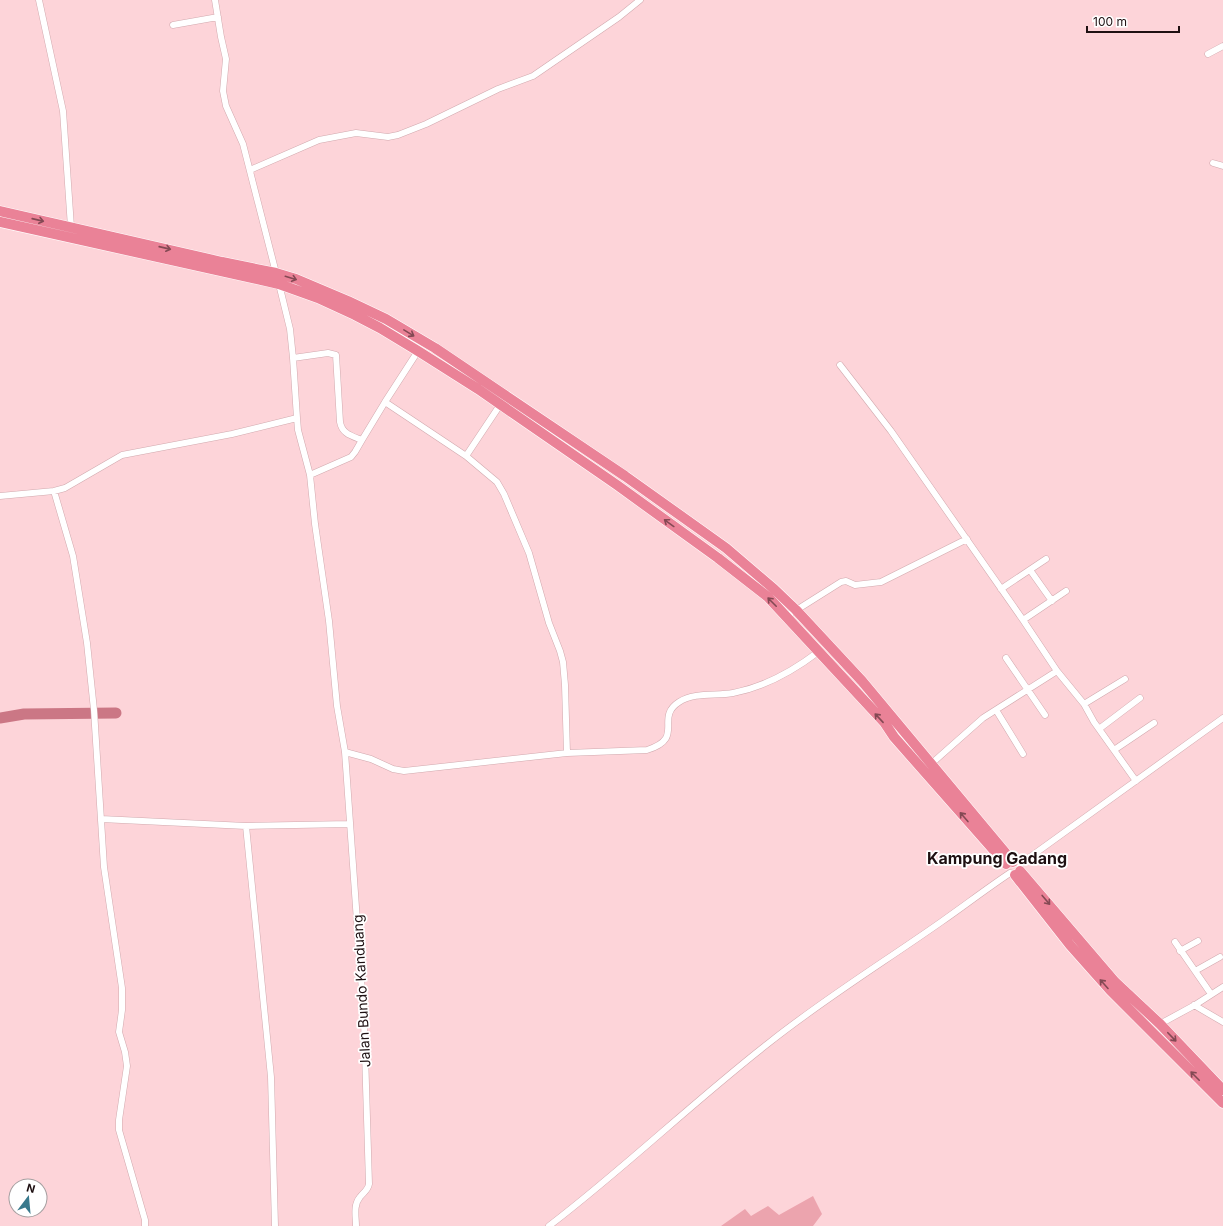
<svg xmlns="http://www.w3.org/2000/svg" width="1223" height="1226" font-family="Inter,sans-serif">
<rect width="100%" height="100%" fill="#fdd4d9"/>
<path fill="#eca4ae" d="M 813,1196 L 822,1214 L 813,1226 L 721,1226 L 745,1209 L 751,1216 L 768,1206 L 779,1215 Z"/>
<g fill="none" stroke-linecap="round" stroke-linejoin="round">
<path stroke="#cb7785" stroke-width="11" d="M 0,718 L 24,714 L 116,713"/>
<g stroke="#d1a9ae" stroke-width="7">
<path id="minor" d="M 39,0 L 63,111 L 71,227
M 215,0 L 221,37 L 226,59 L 223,91 L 226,106 L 243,144 L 276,273
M 173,25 L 218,17
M 1208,54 L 1223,46
M 1213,163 L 1223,166
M 250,170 L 319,140 L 356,133 L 388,137 L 398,135 L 426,124 L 498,89 L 533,76 L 619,17 L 640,0
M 279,284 L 290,329 L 293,358 L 328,353 L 336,355 L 340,422 C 342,434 352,436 362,440 L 385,402 L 418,351
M 840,365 L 891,431 L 1023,620 L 1057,671 L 1084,704 L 1094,722 L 1136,781
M 385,402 L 466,456 L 497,482 L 504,494 L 529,553 L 549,623 L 560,651 L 563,662 L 565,685 L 567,753
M 297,418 L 298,430 L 310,475 L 315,524 L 329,621 L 337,706 L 345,752 L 364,1020 L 369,1184 C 368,1190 364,1192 360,1197 C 353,1205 356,1217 356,1226
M 466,456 L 500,405
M 310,475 L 351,457 L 355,452 L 362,440
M 54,491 L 73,556 L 87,643 L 94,710 L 104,867 L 122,988 L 122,1010 L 119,1032 L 125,1052 L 127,1066 L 119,1120 L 119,1130 L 145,1220 L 145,1226
M 0,496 L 54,491 L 65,488 L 122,455 L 232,434 L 297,418 L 293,358
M 1030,570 L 1052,601
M 1001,589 L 1046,559
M 787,616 L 841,582 L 846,581 L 855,585 L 881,582 L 967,539
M 1023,620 L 1066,591
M 1006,658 L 1045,715
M 1084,704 L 1125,679
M 996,710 L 1023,754
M 1099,729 L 1140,698
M 1114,750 L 1154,723
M 345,752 L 371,759 L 393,769 L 404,771 L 567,753 L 647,750 C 686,738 654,718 679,702 C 694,692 716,696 733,693 C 764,687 793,671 818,652
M 931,764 L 983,718 L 1057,671
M 101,819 L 246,826 L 350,824
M 246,826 L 271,1077 L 275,1226
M 1019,865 L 1223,718
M 1175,942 L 1211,994
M 1180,951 L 1198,941
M 1195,971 L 1220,957
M 1194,1005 L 1223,1022
M 1160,1024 L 1195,1005 L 1223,987
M 549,1226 C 625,1168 694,1101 770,1042 C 824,999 884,962 941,922 C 964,906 986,889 1010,873"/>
</g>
<g stroke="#fff" stroke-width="11">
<path id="trunk" d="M 0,211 L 222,262 L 276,273 L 296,279 L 348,301 L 386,319 L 435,348 L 625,476 L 726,548 L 774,589 L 796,610 L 862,681 L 1013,862
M 0,222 L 279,284 L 318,298 L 355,315 L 380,328 L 418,351 L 478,389 L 617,485 L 718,558 L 768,597 L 884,722 L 894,737 L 1006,864
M 1020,871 L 1115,982 L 1160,1024 L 1223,1090
M 1015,875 L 1070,945 L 1110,990 L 1223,1103"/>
</g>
<use href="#minor" stroke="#fff" stroke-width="6"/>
<use href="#trunk" stroke="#ea8297" stroke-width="10"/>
</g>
<defs><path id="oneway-shaft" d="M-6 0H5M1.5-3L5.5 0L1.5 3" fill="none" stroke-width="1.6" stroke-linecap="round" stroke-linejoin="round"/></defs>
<g stroke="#844954">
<use href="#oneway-shaft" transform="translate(38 220) rotate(13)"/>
<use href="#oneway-shaft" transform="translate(165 248) rotate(13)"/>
<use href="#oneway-shaft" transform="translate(291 278) rotate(17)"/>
<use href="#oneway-shaft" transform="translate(409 333) rotate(31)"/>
<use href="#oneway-shaft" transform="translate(669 523) rotate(-144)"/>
<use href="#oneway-shaft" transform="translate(772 602) rotate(-135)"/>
<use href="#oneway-shaft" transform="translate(879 718) rotate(-133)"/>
<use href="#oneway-shaft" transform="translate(964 817) rotate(-131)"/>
<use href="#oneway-shaft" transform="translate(1046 900) rotate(50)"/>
<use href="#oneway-shaft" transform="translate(1104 984) rotate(-132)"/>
<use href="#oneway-shaft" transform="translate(1172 1037) rotate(46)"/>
<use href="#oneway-shaft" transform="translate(1195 1076) rotate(-135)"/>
</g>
<g text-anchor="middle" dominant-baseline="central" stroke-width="3.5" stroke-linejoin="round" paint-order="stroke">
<g font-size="14" fill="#1e1012" stroke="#fff">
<text transform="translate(361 991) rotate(-93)">Jalan Bundo Kanduang</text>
</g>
<g font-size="16" font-weight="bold" fill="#1e1012" stroke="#fff">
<text x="997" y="858">Kampung Gadang</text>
</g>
</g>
<g transform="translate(28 1198) rotate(16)"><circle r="19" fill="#ffffff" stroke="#a59fa0"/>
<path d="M0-3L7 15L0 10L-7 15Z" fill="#38798c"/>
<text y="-6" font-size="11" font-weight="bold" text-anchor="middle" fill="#1e1012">N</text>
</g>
<path d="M1087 26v6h92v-6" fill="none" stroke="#1e1012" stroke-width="2"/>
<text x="1093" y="26" font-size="12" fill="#1e1012" stroke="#ffffff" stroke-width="3" paint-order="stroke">100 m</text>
</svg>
